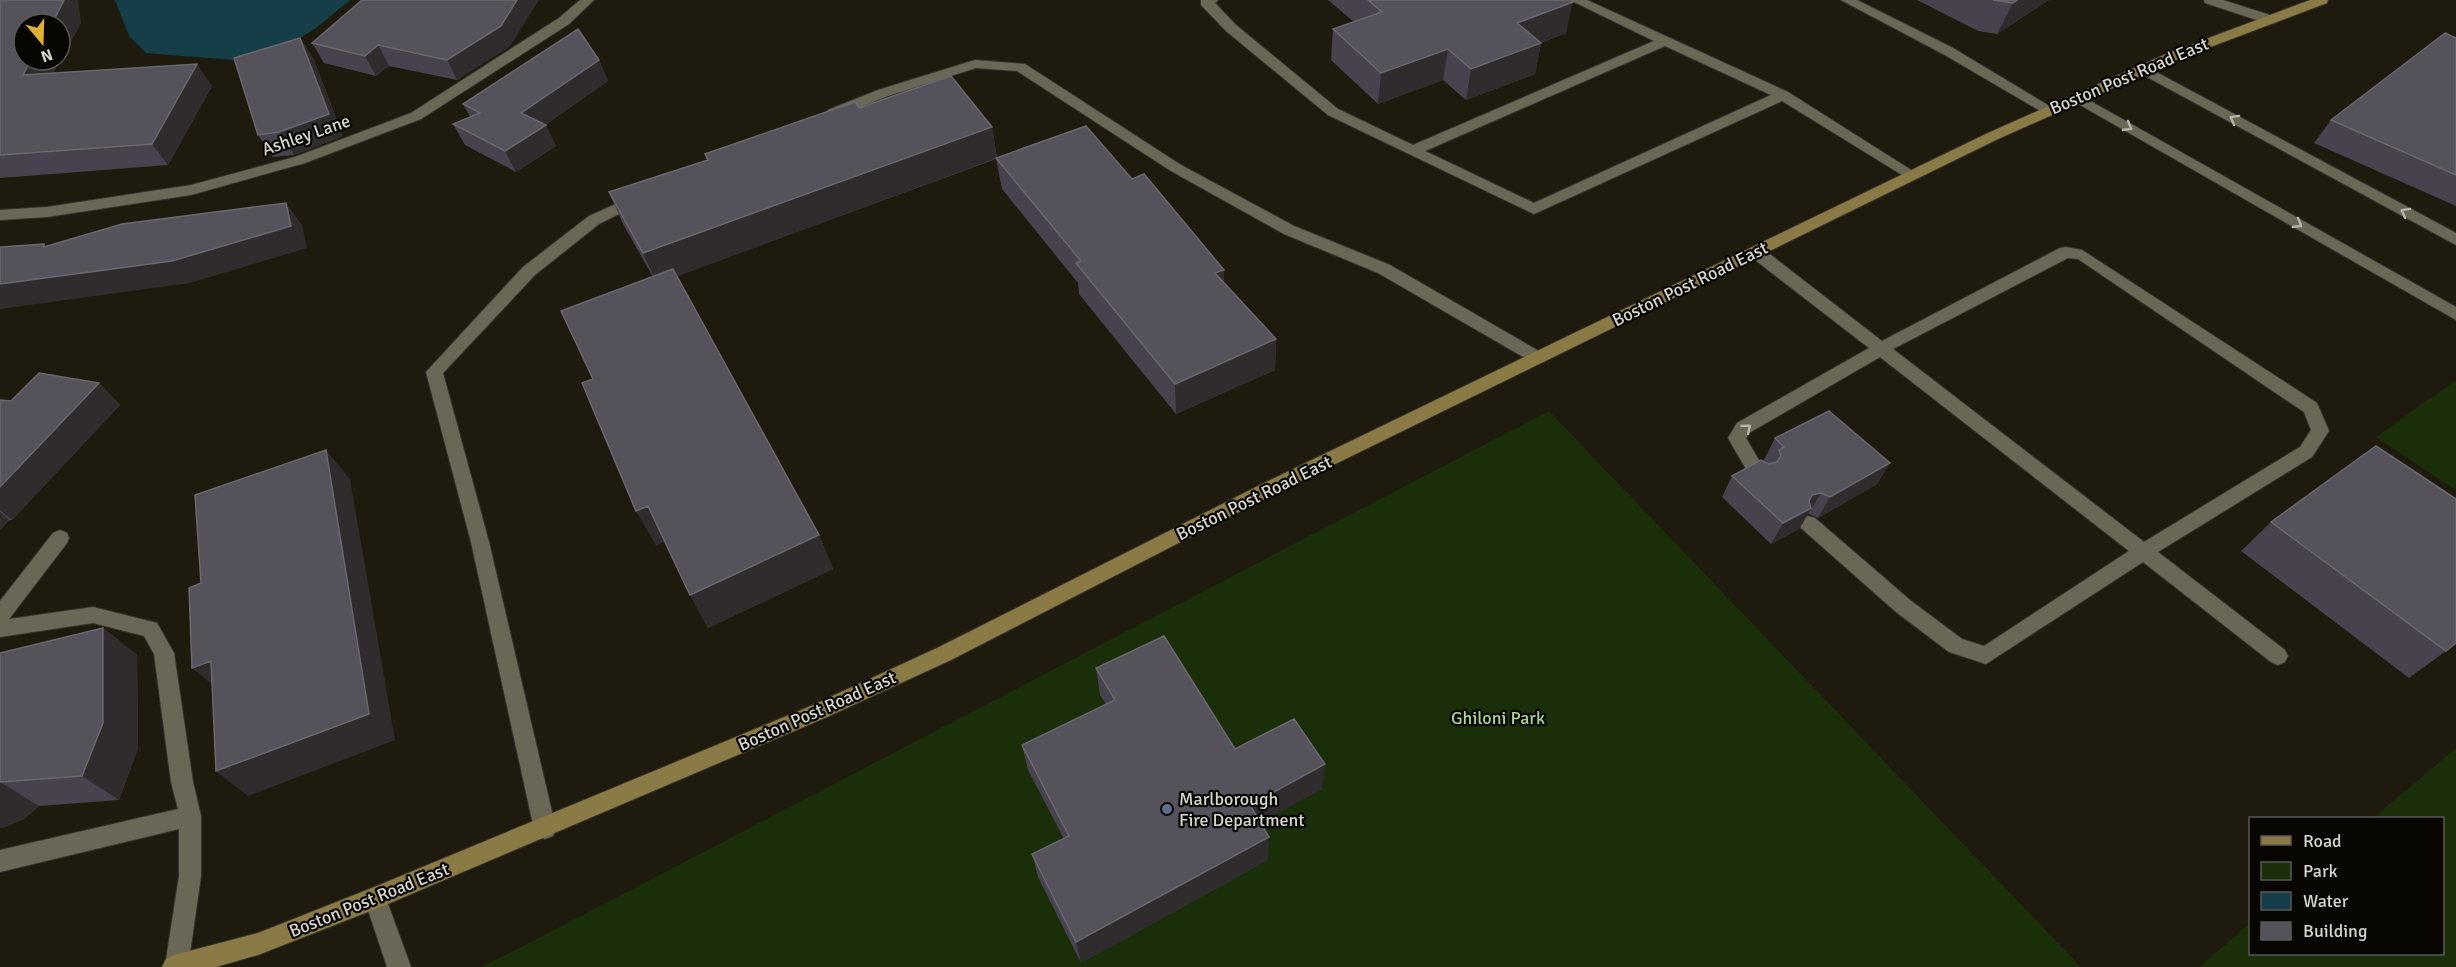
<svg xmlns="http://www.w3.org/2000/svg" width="2456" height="967" font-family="Signika,sans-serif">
<rect width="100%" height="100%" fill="#1e1b0e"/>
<path fill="#192e09" d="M 2456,380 L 2456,490 L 2376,437 Z
M 1549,411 L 2081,967 L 481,967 L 529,943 Z
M 2456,748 L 2456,967 L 2199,967 L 2250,923 L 2250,954 L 2442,954 L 2442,818 L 2373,818 Z"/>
<path fill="#153e48" d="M 115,0 L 350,0 L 316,28 L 260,62 L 146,53 L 129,36 Z"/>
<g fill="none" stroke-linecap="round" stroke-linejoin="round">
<g stroke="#36342d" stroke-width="2">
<path id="minor" d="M 580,0 L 594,0 L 569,24 L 421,119 L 305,163 L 191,195 L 47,217 L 0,220 L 0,210 L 47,207 L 191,185 L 295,157 L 411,113 L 559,18 Z
M 1201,0 L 1218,0 L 1215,3 L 1236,25 L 1338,109 L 1413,145 L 1654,41 L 1570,0 L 1587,0 L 1788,92 L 1919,175 L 1912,180 L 1907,178 L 1782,101 L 1534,214 L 1328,115 L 1226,31 L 1201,5 ZM 1665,46 L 1771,95 L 1534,203 L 1425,151 Z
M 1841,0 L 1857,0 L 1953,48 L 2056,110 L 2049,114 L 2044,113 L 1943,54 Z
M 2204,0 L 2223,0 L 2273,16 L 2275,19 L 2268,23 L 2263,22 L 2205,3 Z
M 975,60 L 1025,64 L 1181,165 L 1294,226 L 1390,265 L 1544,354 L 1546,358 L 1544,362 L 1532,362 L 1378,273 L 1284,234 L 1171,171 L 1017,71 L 976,68 L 888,96 L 838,116 L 833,117 L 826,113 L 828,110 L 878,90 Z
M 2143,65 L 2456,233 L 2456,245 L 2138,72 L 2136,69 Z
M 2078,94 L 2456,307 L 2456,320 L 2073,101 L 2071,98 Z
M 638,194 L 646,199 L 643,202 L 599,224 L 535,275 L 443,373 L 489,542 L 556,829 L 553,836 L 545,839 L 537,836 L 534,829 L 471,542 L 426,372 L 523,267 L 589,216 Z
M 1756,247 L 1762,248 L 1882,341 L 2060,248 L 2066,247 L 2082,250 L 2317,403 L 2329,431 L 2312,457 L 2158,552 L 2285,650 L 2288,656 L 2285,662 L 2278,665 L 2271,662 L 2143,562 L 1986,664 L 1949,652 L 1896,612 L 1801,528 L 1799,523 L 1801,518 L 1808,516 L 1815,518 L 1910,600 L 1962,639 L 1984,646 L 2129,551 L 1880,357 L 1749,433 L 1746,438 L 1768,476 L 1765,481 L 1759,483 L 1753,481 L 1728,438 L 1737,423 L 1869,348 L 1750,256 L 1748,252 L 1750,248 ZM 2068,258 L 2078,259 L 2304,412 L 2311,430 L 2300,447 L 2144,542 L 1893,349 Z
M 60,530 L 67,533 L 69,538 L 67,543 L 9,619 L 93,607 L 157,623 L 174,653 L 193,782 L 201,816 L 201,876 L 188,967 L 165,966 L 179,876 L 179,829 L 0,872 L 0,850 L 178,809 L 171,782 L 154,654 L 144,636 L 93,623 L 0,637 L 0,601 L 53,533 Z
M 375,887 L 383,890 L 411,967 L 387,967 L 364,898 L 367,890 Z"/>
</g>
<g stroke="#36342d" stroke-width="2">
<path id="major" d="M 2310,0 L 2328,0 L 2327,3 L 2176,60 L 1998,139 L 1274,494 L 951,660 L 827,717 L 383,906 L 258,955 L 216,967 L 162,967 L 166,959 L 174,955 L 258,933 L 372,888 L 813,705 L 937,648 L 1262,484 L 1988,133 L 2166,54 Z"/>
</g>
<use href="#minor" fill="#6a6757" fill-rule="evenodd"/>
<use href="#major" fill="#8a7a45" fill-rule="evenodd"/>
</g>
<path fill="#47424e" d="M 0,0 L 81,23 L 53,73 L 212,86 L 168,165 L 0,178 Z
M 1328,0 L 1570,0 L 1566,33 L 1541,43 L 1535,74 L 1466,100 L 1443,80 L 1378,104 L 1331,60 L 1333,29 L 1354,22 Z
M 1917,0 L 2049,0 L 1997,34 L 1978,31 Z
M 300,38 L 314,60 L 343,136 L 294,155 L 273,157 L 258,135 Z
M 2456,38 L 2456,206 L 2314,143 L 2331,120 Z
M 312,43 L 510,46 L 457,80 L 389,66 L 376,76 L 324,63 Z
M 599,60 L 608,81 L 545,125 L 556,146 L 516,172 L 465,145 L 453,124 L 470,117 L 463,104 Z
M 859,108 L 992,127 L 997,158 L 1132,179 L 1224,270 L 1224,284 L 1276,339 L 1275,370 L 1176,414 L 1079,294 L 1078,283 L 1002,189 L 996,159 L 677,276 L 819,535 L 833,569 L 708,628 L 665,541 L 656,545 L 593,379 L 653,277 L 623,224 L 609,192 L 707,161 L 705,154 Z
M 99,383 L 120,405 L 12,520 L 9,520 L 0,530 L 0,400 L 11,401 Z
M 1775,438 L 1890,463 L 1877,484 L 1818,518 L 1809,514 L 1807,514 L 1799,529 L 1771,544 L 1722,497 L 1732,476 L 1768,463 L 1764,460 Z
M 2271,522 L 2446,651 L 2409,678 L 2241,551 Z
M 103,628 L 137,655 L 138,748 L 119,800 L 39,806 L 24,819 L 2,828 L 0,827 L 0,653 Z
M 1096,668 L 1235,749 L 1322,789 L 1260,822 L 1268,860 L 1081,963 L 1038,877 L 1032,854 L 1064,839 L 1028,770 L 1022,745 L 1106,704 L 1100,695 Z"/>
<path fill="#302c2e" d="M 64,0 L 78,0 L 81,23 L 40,97 L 23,75 L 31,60 L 60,60 L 60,24 L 52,24 Z
M 517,0 L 539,0 L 510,46 L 457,80 L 447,60 Z
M 2017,0 L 2049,0 L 1997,34 L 2013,3 Z
M 1573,2 L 1566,33 L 1511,54 L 1517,23 Z
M 300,38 L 314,60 L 343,136 L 294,155 L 279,132 Z
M 1541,43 L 1535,74 L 1466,100 L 1471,69 Z
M 378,45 L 389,66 L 376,76 L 365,56 Z
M 1448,49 L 1443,80 L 1378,104 L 1381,73 Z
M 599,60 L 608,81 L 532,134 L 521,113 Z
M 197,64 L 212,86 L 168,165 L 152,144 Z
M 546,125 L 556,146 L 516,172 L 505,151 Z
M 992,127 L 997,158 L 657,284 L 643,253 Z
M 286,203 L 302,225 L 307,248 L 190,283 L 0,309 L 0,284 Z
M 1224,270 L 1224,301 L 1215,273 Z
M 1276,339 L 1275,370 L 1176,414 L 1175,384 Z
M 99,383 L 120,405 L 12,520 L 0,510 L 0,487 Z
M 326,450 L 350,479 L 395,740 L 248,796 L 216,771 Z
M 1890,463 L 1877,484 L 1818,518 L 1830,497 Z
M 1821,493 L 1799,529 L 1771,544 L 1783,523 L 1812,495 Z
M 648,506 L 668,540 L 656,545 L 636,511 Z
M 0,512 L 9,520 L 0,530 Z
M 819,535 L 833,569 L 708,628 L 690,595 Z
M 103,628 L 137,655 L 138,748 L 119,800 L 82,776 Z
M 211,661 L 224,694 L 192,668 Z
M 1325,764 L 1322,789 L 1249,829 L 1250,805 Z
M 0,782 L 39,806 L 24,819 L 2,828 L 0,827 Z
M 1269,837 L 1268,860 L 1081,963 L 1076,942 Z"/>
<path fill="#56525b" stroke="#6a676d" stroke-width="1.5" d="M 0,0 L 64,0 L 52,24 L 24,24 L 24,60 L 31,60 L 23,75 L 197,64 L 152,144 L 0,155 Z
M 362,0 L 517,0 L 501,26 L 447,60 L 378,45 L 365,56 L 312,43 Z
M 1368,0 L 1570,0 L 1573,2 L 1517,23 L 1541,43 L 1471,69 L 1448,49 L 1381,73 L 1333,29 L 1382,12 Z
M 1993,0 L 2017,0 L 2013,3 Z
M 578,29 L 599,60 L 521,113 L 546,125 L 505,151 L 453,124 L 480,113 L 463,104 Z
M 2445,33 L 2456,38 L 2456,175 L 2331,120 Z
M 300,38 L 329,114 L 279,132 L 258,135 L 234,58 Z
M 951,76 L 992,127 L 643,253 L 609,192 L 708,160 L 705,154 L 855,102 L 859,108 Z
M 1086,126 L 1132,179 L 1144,174 L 1224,270 L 1215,273 L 1276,339 L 1175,384 L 1076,263 L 1081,261 L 996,158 Z
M 286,203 L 291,226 L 172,261 L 0,284 L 0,247 L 44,244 L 44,247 L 122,224 Z
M 673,269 L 819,535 L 690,595 L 648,506 L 636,511 L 582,383 L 593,379 L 561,311 Z
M 39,373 L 99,383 L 0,487 L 0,400 L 11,401 Z
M 1829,411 L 1890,463 L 1830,497 L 1821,493 L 1812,495 L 1809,501 L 1811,508 L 1783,523 L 1732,476 L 1761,460 L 1769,464 L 1777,462 L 1781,456 L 1779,450 L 1784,447 L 1775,438 Z
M 2376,446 L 2456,499 L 2456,643 L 2446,651 L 2271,522 Z
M 326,450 L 369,714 L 216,771 L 211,661 L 192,668 L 189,588 L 201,583 L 195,495 Z
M 103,628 L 103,723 L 82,776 L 0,782 L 0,653 Z
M 1164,636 L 1235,749 L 1294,719 L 1325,764 L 1250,805 L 1269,837 L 1076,942 L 1032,854 L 1069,836 L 1022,745 L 1115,700 L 1096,668 Z"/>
<defs><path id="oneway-chevron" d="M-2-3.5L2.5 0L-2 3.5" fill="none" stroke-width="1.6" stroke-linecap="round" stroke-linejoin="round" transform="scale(1.5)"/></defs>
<g stroke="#b6b5aa">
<use href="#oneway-chevron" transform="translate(2234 119) rotate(-151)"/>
<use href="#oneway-chevron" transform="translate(2128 127) rotate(30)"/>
<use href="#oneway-chevron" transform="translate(2405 212) rotate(-151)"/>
<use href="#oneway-chevron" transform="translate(2298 224) rotate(30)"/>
<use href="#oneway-chevron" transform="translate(1747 428) rotate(-40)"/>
</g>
<circle fill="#5c6f8a" stroke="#070603" stroke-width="2" cx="1167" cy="809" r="6"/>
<g text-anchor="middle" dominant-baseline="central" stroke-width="4.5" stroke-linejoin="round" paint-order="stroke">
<g font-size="18" fill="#d7d6cd" stroke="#070603">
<text transform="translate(2129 76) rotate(-23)">Boston Post Road East</text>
<text transform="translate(306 135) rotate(-19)">Ashley Lane</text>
<text transform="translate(1690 284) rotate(-26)">Boston Post Road East</text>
<text transform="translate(1254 498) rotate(-26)">Boston Post Road East</text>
<text transform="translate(817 711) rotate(-24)">Boston Post Road East</text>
<text transform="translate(369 900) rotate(-22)">Boston Post Road East</text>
</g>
<g font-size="18" fill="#a8d78d" stroke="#070603">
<text x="1498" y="718">Ghiloni Park</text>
</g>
<g font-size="18" fill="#d7d6cd" stroke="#070603" text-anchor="start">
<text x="1179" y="799">Marlborough<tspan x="1179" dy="21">Fire Department</tspan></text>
</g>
</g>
<rect x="2249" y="817" width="195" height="138" fill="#070603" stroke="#5a5954" stroke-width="1.5"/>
<rect x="2261" y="836" width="30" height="9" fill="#8a7a45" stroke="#5a5954" stroke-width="1.5"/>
<text x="2303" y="847" font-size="18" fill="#d7d6cd">Road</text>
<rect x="2261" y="862" width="30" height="18" fill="#192e09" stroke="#5a5954" stroke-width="1.5"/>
<text x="2303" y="877" font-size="18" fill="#d7d6cd">Park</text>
<rect x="2261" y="892" width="30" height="18" fill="#153e48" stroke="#5a5954" stroke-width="1.5"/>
<text x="2303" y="907" font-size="18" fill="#d7d6cd">Water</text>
<rect x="2261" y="922" width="30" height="18" fill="#56525b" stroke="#5a5954" stroke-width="1.5"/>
<text x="2303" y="937" font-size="18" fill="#d7d6cd">Building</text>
<g transform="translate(42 42) rotate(161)"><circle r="28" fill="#070603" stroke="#5a5954" stroke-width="1.5"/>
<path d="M0-4.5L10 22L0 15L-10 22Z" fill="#e0b034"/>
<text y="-9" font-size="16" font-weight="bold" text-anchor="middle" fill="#d7d6cd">N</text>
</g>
</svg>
